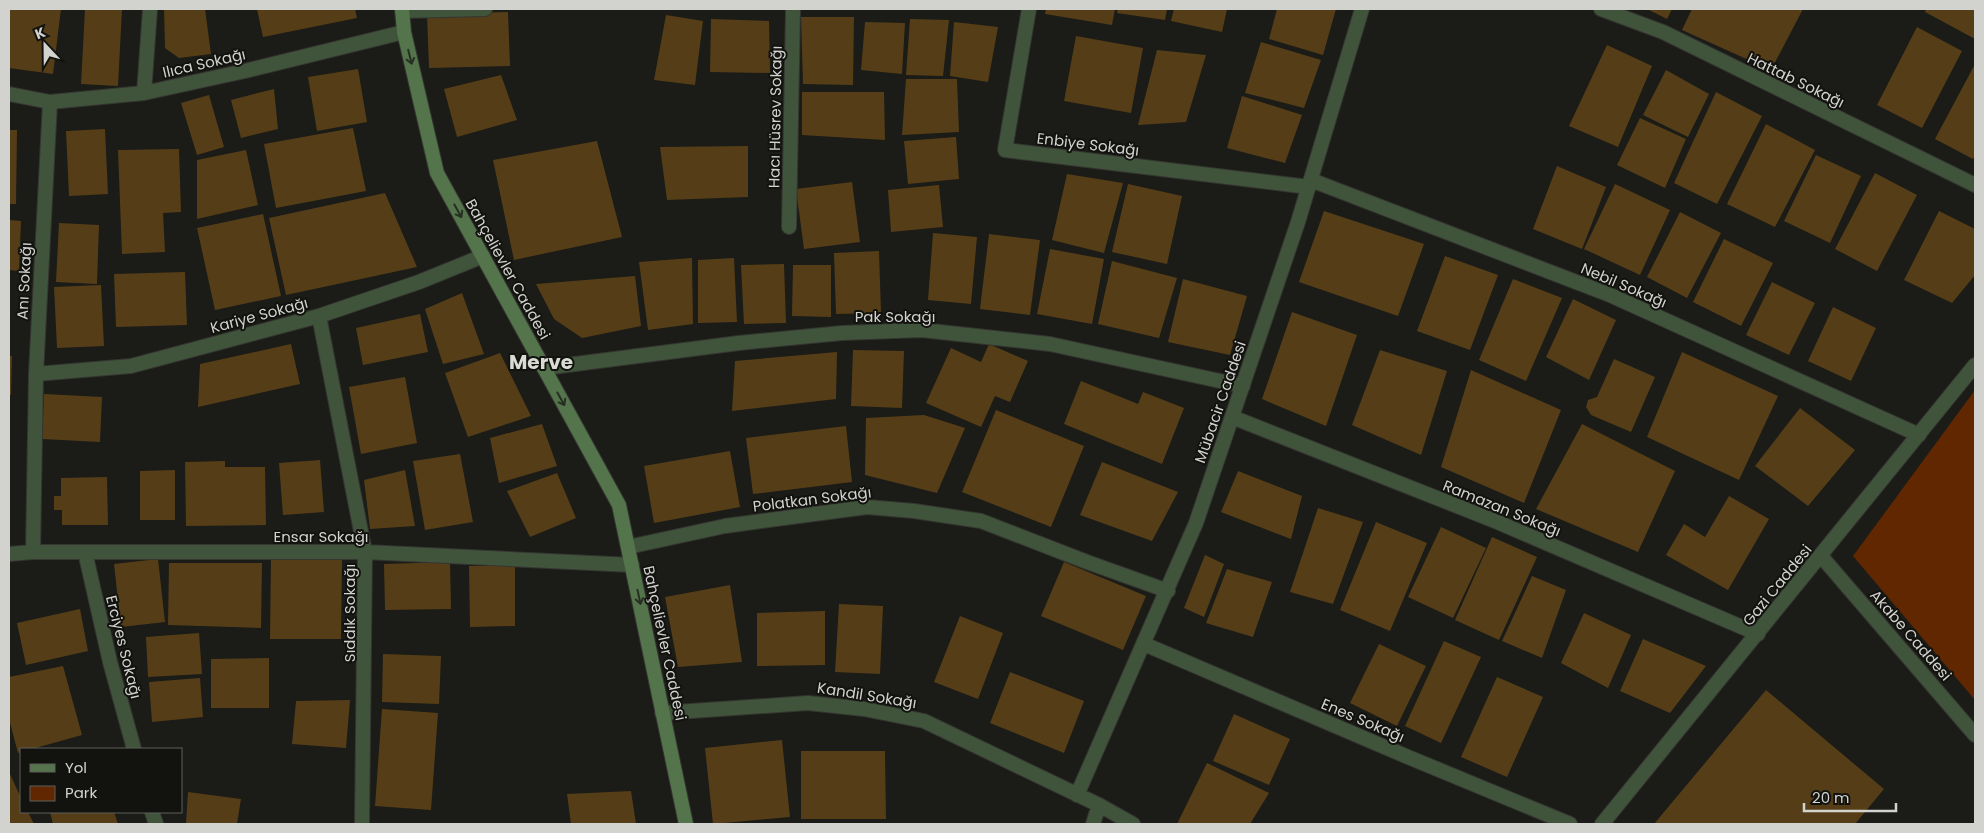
<svg xmlns="http://www.w3.org/2000/svg" width="1984" height="833" font-family="Poppins,sans-serif">
<rect width="100%" height="100%" fill="#1b1b17"/>
<path fill="#602700" d="M 1975,390 L 1975,700 L 1853,556 Z"/>
<path fill="#553e17" d="M 9,9 L 61,9 L 53,74 L 9,68 Z
M 85,9 L 122,9 L 118,86 L 81,84 Z
M 164,9 L 205,9 L 211,54 L 179,58 L 165,48 Z
M 257,9 L 355,9 L 357,18 L 263,37 Z
M 1046,9 L 1115,9 L 1112,25 L 1045,14 Z
M 1118,9 L 1167,9 L 1165,20 L 1117,13 Z
M 1174,9 L 1227,9 L 1222,32 L 1171,21 Z
M 1277,9 L 1336,9 L 1323,55 L 1269,39 Z
M 1647,9 L 1672,9 L 1667,19 Z
M 1692,9 L 1803,9 L 1771,70 L 1682,30 Z
M 1926,9 L 1975,9 L 1975,39 L 1925,12 Z
M 508,12 L 510,66 L 429,68 L 427,14 Z
M 666,15 L 703,21 L 695,85 L 654,80 Z
M 801,17 L 854,17 L 853,85 L 803,84 Z
M 711,19 L 769,21 L 770,73 L 710,72 Z
M 910,19 L 949,20 L 943,76 L 906,75 Z
M 865,22 L 905,23 L 902,74 L 861,70 Z
M 954,22 L 998,27 L 988,82 L 950,76 Z
M 1917,27 L 1962,51 L 1922,128 L 1877,105 Z
M 1076,36 L 1143,48 L 1131,113 L 1064,101 Z
M 1261,42 L 1321,60 L 1304,108 L 1245,93 Z
M 1607,45 L 1652,66 L 1618,147 L 1569,126 Z
M 1157,50 L 1206,55 L 1186,122 L 1138,125 Z
M 1975,64 L 1975,155 L 1973,159 L 1935,139 Z
M 358,69 L 367,122 L 317,131 L 308,77 Z
M 1666,70 L 1709,94 L 1688,137 L 1643,115 Z
M 501,75 L 517,120 L 457,137 L 444,89 Z
M 906,79 L 957,79 L 959,132 L 902,135 Z
M 274,89 L 278,129 L 241,138 L 231,100 Z
M 802,92 L 884,92 L 885,140 L 802,135 Z
M 1716,92 L 1762,116 L 1717,204 L 1674,183 Z
M 209,95 L 224,147 L 197,155 L 181,103 Z
M 1242,96 L 1302,115 L 1285,163 L 1227,148 Z
M 1640,118 L 1686,139 L 1665,188 L 1617,165 Z
M 1766,124 L 1815,150 L 1775,227 L 1727,204 Z
M 353,128 L 366,191 L 276,208 L 264,144 Z
M 105,129 L 108,194 L 69,196 L 66,131 Z
M 9,130 L 17,130 L 16,204 L 9,204 Z
M 956,137 L 959,179 L 908,184 L 904,141 Z
M 597,141 L 622,237 L 514,260 L 493,160 Z
M 748,146 L 748,197 L 667,200 L 660,147 Z
M 179,149 L 181,212 L 163,213 L 165,252 L 122,254 L 118,150 Z
M 246,150 L 258,205 L 197,219 L 197,160 Z
M 1816,155 L 1861,176 L 1830,243 L 1784,221 Z
M 1557,166 L 1606,187 L 1582,249 L 1533,229 Z
M 1875,173 L 1917,195 L 1877,271 L 1835,249 Z
M 1067,174 L 1123,183 L 1104,253 L 1052,240 Z
M 852,182 L 860,242 L 804,249 L 796,189 Z
M 1128,184 L 1182,196 L 1167,264 L 1112,252 Z
M 1615,184 L 1670,210 L 1640,275 L 1584,249 Z
M 939,185 L 943,227 L 891,232 L 888,190 Z
M 385,193 L 417,267 L 286,295 L 269,218 Z
M 1324,211 L 1424,244 L 1398,316 L 1299,282 Z
M 1939,211 L 1975,229 L 1975,275 L 1952,303 L 1904,280 Z
M 1680,212 L 1721,233 L 1687,298 L 1647,277 Z
M 263,214 L 281,296 L 215,310 L 197,228 Z
M 9,220 L 21,221 L 19,271 L 9,270 Z
M 59,223 L 99,225 L 97,284 L 56,282 Z
M 933,233 L 977,237 L 971,304 L 928,300 Z
M 989,234 L 1040,240 L 1030,315 L 980,309 Z
M 1724,239 L 1773,263 L 1741,326 L 1693,302 Z
M 1050,249 L 1104,259 L 1092,324 L 1037,314 Z
M 879,251 L 881,313 L 836,314 L 834,253 Z
M 1445,256 L 1498,275 L 1470,350 L 1417,331 Z
M 692,258 L 693,324 L 648,330 L 639,262 Z
M 734,258 L 737,322 L 698,323 L 698,260 Z
M 1112,261 L 1177,278 L 1159,338 L 1098,324 Z
M 784,264 L 786,323 L 744,324 L 741,265 Z
M 793,265 L 831,265 L 831,317 L 792,316 Z
M 185,272 L 187,325 L 116,327 L 114,274 Z
M 635,276 L 641,326 L 582,338 L 554,319 L 536,284 Z
M 1183,279 L 1247,296 L 1230,355 L 1168,342 Z
M 1513,279 L 1562,298 L 1526,381 L 1479,360 Z
M 1772,282 L 1815,303 L 1789,355 L 1746,335 Z
M 101,285 L 104,346 L 57,348 L 54,287 Z
M 462,293 L 484,354 L 443,364 L 425,309 Z
M 1573,299 L 1616,320 L 1589,380 L 1546,357 Z
M 1833,307 L 1876,328 L 1851,381 L 1808,361 Z
M 1292,312 L 1357,335 L 1326,426 L 1262,399 Z
M 420,314 L 428,352 L 363,365 L 356,328 Z
M 291,344 L 300,384 L 198,407 L 200,364 Z
M 989,344 L 1028,361 L 1010,402 L 995,396 L 981,427 L 926,403 L 951,348 L 981,362 Z
M 853,350 L 904,351 L 902,408 L 851,406 Z
M 1380,350 L 1447,371 L 1421,455 L 1352,425 Z
M 837,352 L 836,399 L 732,411 L 735,361 Z
M 1682,352 L 1778,396 L 1739,480 L 1647,437 Z
M 500,353 L 531,416 L 468,437 L 445,373 Z
M 9,356 L 12,356 L 11,395 L 9,395 Z
M 1614,359 L 1655,377 L 1631,432 L 1591,415 L 1586,407 L 1588,400 L 1597,397 Z
M 1471,370 L 1561,410 L 1524,503 L 1441,467 Z
M 405,377 L 417,443 L 361,454 L 349,387 Z
M 1081,381 L 1138,404 L 1143,392 L 1184,408 L 1162,464 L 1064,424 Z
M 44,394 L 102,397 L 100,442 L 42,439 Z
M 1800,408 L 1855,450 L 1808,506 L 1755,466 Z
M 996,410 L 1084,446 L 1051,527 L 962,492 Z
M 924,415 L 965,428 L 937,493 L 865,475 L 866,418 Z
M 542,424 L 557,466 L 499,483 L 490,438 Z
M 1582,424 L 1675,471 L 1638,552 L 1536,509 Z
M 846,426 L 852,482 L 753,494 L 746,438 Z
M 730,451 L 740,507 L 654,523 L 644,466 Z
M 460,454 L 473,522 L 425,530 L 413,461 Z
M 320,460 L 324,512 L 283,515 L 279,463 Z
M 225,461 L 225,467 L 265,467 L 266,525 L 186,526 L 185,462 Z
M 1102,462 L 1178,492 L 1152,541 L 1080,515 Z
M 175,470 L 175,520 L 140,520 L 140,471 Z
M 405,470 L 415,526 L 370,529 L 364,480 Z
M 1238,471 L 1302,496 L 1291,539 L 1221,512 Z
M 557,473 L 576,518 L 530,537 L 507,491 Z
M 107,477 L 108,525 L 62,525 L 62,510 L 54,510 L 54,496 L 61,496 L 61,478 Z
M 1729,496 L 1769,519 L 1728,590 L 1666,555 L 1684,524 L 1705,537 Z
M 1318,508 L 1363,522 L 1333,604 L 1290,592 Z
M 1376,522 L 1427,543 L 1390,631 L 1340,610 Z
M 1441,527 L 1486,548 L 1453,618 L 1408,597 Z
M 1492,537 L 1537,557 L 1499,640 L 1455,620 Z
M 1205,555 L 1224,564 L 1204,617 L 1184,608 Z
M 271,558 L 342,559 L 341,639 L 270,639 Z
M 158,559 L 165,622 L 121,627 L 114,564 Z
M 450,562 L 451,609 L 385,610 L 384,564 Z
M 1064,562 L 1146,596 L 1123,650 L 1041,616 Z
M 169,563 L 262,563 L 261,628 L 168,625 Z
M 469,566 L 515,566 L 515,626 L 470,627 Z
M 1227,569 L 1272,582 L 1253,637 L 1206,623 Z
M 1532,576 L 1566,590 L 1542,658 L 1502,641 Z
M 730,585 L 742,662 L 678,667 L 665,597 Z
M 839,604 L 883,606 L 880,674 L 835,672 Z
M 80,609 L 88,651 L 26,665 L 17,623 Z
M 825,611 L 825,665 L 757,666 L 757,613 Z
M 1584,613 L 1631,635 L 1608,688 L 1561,663 Z
M 960,616 L 1003,633 L 978,699 L 934,682 Z
M 199,633 L 202,674 L 148,677 L 146,637 Z
M 1643,639 L 1706,666 L 1670,713 L 1620,691 Z
M 1444,641 L 1481,657 L 1441,743 L 1405,726 Z
M 1379,644 L 1426,666 L 1397,726 L 1350,703 Z
M 383,654 L 441,656 L 439,704 L 382,702 Z
M 269,658 L 269,708 L 211,708 L 211,659 Z
M 63,666 L 82,735 L 32,749 L 21,749 L 21,752 L 18,753 L 9,719 L 9,677 Z
M 1010,672 L 1084,701 L 1064,753 L 990,723 Z
M 1497,677 L 1543,697 L 1507,777 L 1461,757 Z
M 200,678 L 203,717 L 152,722 L 149,682 Z
M 1766,690 L 1884,789 L 1855,824 L 1654,824 Z
M 350,700 L 346,748 L 292,744 L 296,701 Z
M 382,709 L 438,713 L 431,810 L 375,806 Z
M 1234,714 L 1290,739 L 1269,785 L 1213,761 Z
M 782,740 L 790,817 L 713,824 L 705,748 Z
M 801,751 L 885,751 L 886,819 L 801,819 Z
M 1207,763 L 1269,793 L 1250,824 L 1177,824 Z
M 9,772 L 21,798 L 21,812 L 28,812 L 34,824 L 9,824 Z
M 631,791 L 636,824 L 571,824 L 567,794 Z
M 188,792 L 241,799 L 237,824 L 186,824 Z
M 50,812 L 114,812 L 118,824 L 53,824 Z"/>
<g fill="none" stroke-linecap="round" stroke-linejoin="round">
<g stroke="#353531" stroke-width="16">
<path id="minor" d="M 1029,9 L 1005,150 L 1309,187
M 1601,9 L 1663,32 L 1975,185
M 402,11 L 485,9
M 144,93 L 150,9
M 9,94 L 50,102 L 144,93 L 245,71 L 404,32
M 1311,180 L 1610,295 L 1919,435
M 789,227 L 793,9
M 319,316 L 365,552 L 362,824
M 544,368 L 739,343 L 842,333 L 922,330 L 1050,344 L 1243,386
M 36,374 L 131,366 L 319,316 L 419,282 L 483,256
M 1232,417 L 1495,521 L 1758,634
M 628,547 L 725,526 L 867,507 L 914,511 L 981,521 L 1087,562 L 1168,591
M 33,552 L 36,374 L 50,102
M 85,552 L 110,662 L 134,749
M 9,554 L 33,552 L 365,552 L 632,565
M 1821,556 L 1975,735
M 1144,644 L 1408,757 L 1570,824
M 662,713 L 808,703 L 864,709 L 924,721 L 1099,805 L 1133,824
M 1077,795 L 1196,523 L 1298,222 L 1362,9
M 152,812 L 156,824
M 1093,824 L 1099,805"/>
</g>
<g stroke="#353531" stroke-width="16">
<path id="tertiary" d="M 1602,824 L 1975,365"/>
</g>
<g stroke="#353531" stroke-width="16">
<path id="secondary" d="M 402,9 L 404,32 L 437,173 L 619,505 L 686,824"/>
</g>
<use href="#minor" stroke="#40543b" stroke-width="14"/>
<use href="#tertiary" stroke="#40543b" stroke-width="14"/>
<use href="#secondary" stroke="#54744c" stroke-width="14"/>
</g>
<defs><path id="oneway-shaft" d="M-6 0H5M1.5-3L5.5 0L1.5 3" fill="none" stroke-width="1.6" stroke-linecap="round" stroke-linejoin="round" transform="scale(1.25)"/></defs>
<g stroke="#262f21">
<use href="#oneway-shaft" transform="translate(410 57) rotate(76)"/>
<use href="#oneway-shaft" transform="translate(458 211) rotate(61)"/>
<use href="#oneway-shaft" transform="translate(561 399) rotate(61)"/>
<use href="#oneway-shaft" transform="translate(639 597) rotate(78)"/>
</g>
<g text-anchor="middle" dominant-baseline="central" stroke-width="4" stroke-linejoin="round" paint-order="stroke">
<g font-size="15" fill="#d2d2cf" stroke="#12120f">
<text transform="translate(204 63) rotate(-13)">Ilıca Sokağı</text>
<text transform="translate(1796 80) rotate(26)">Hattab Sokağı</text>
<text transform="translate(775 117) rotate(-89)">Hacı Hüsrev Sokağı</text>
<text transform="translate(1088 144) rotate(7)">Enbiye Sokağı</text>
<text transform="translate(508 269) rotate(61)">Bahçelievler Caddesi</text>
<text transform="translate(24 281) rotate(-87)">Anı Sokağı</text>
<text transform="translate(1624 285) rotate(23)">Nebil Sokağı</text>
<text transform="translate(259 315) rotate(-15)">Kariye Sokağı</text>
<text x="895" y="316">Pak Sokağı</text>
<text transform="translate(1220 402) rotate(-71)">Mübacir Caddesi</text>
<text transform="translate(812 499) rotate(-7)">Polatkan Sokağı</text>
<text transform="translate(1502 508) rotate(22)">Ramazan Sokağı</text>
<text x="321" y="536">Ensar Sokağı</text>
<text transform="translate(1777 585) rotate(-51)">Gazi Caddesi</text>
<text transform="translate(349 613) rotate(-90)">Sıddık Sokağı</text>
<text transform="translate(1911 635) rotate(49)">Akabe Caddesi</text>
<text transform="translate(665 643) rotate(78)">Bahçelievler Caddesi</text>
<text transform="translate(124 647) rotate(76)">Erciyes Sokağı</text>
<text transform="translate(867 695) rotate(9)">Kandil Sokağı</text>
<text transform="translate(1363 720) rotate(23)">Enes Sokağı</text>
</g>
<g font-size="20" font-weight="bold" fill="#dadbd5" stroke="#12120f">
<text x="541" y="362">Merve</text>
</g>
</g>
<rect width="1984" height="833" fill="none" stroke="#d2d2cf" stroke-width="20"/>
<rect x="20" y="748" width="162" height="65" fill="#12120f" stroke="#5f5f5c"/>
<rect x="30" y="764" width="25" height="8" fill="#54744c" stroke="#5f5f5c"/>
<text x="65" y="773" font-size="15" fill="#d2d2cf">Yol</text>
<rect x="30" y="786" width="25" height="15" fill="#602700" stroke="#5f5f5c"/>
<text x="65" y="798" font-size="15" fill="#d2d2cf">Park</text>
<g transform="translate(45 45) rotate(338)" stroke="#12120f" stroke-width="4" paint-order="stroke">
<path d="M0-4L9 19L0 12L-9 19Z" fill="#d2d2cf"/>
<text y="-8" font-size="14" font-weight="bold" text-anchor="middle" fill="#d2d2cf">K</text>
</g>
<path d="M1804 803v8h92v-8" fill="none" stroke="#d2d2cf" stroke-width="2.5"/>
<text x="1812" y="803" font-size="15" fill="#d2d2cf" stroke="#12120f" stroke-width="4" paint-order="stroke">20 m</text>
</svg>
